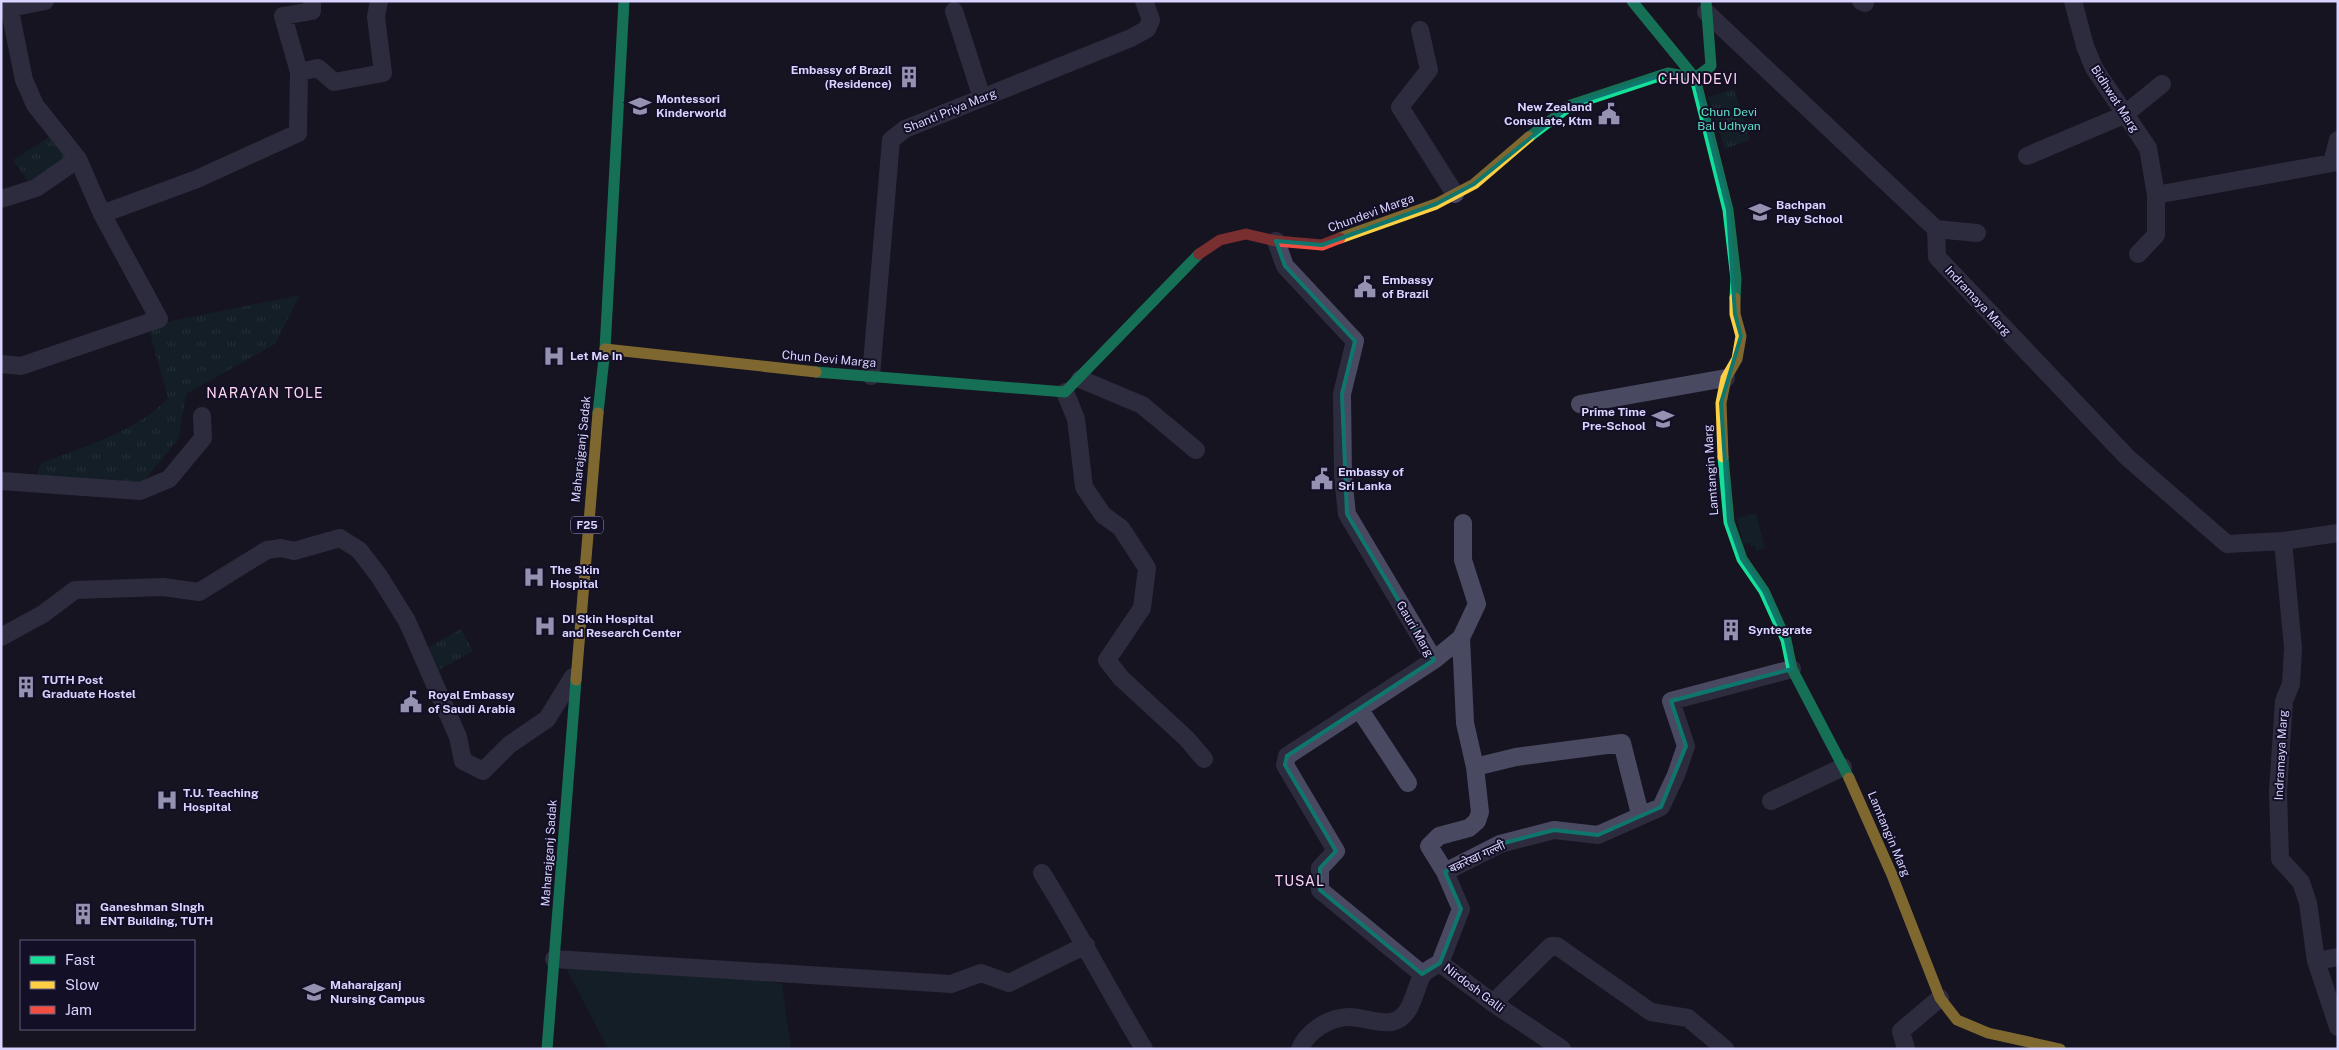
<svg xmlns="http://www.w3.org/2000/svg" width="2339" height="1050" font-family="'Public Sans','Noto Sans Devanagari',sans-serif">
<defs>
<pattern id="park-tufts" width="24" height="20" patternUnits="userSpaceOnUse" patternTransform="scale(1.25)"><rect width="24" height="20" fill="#132c2d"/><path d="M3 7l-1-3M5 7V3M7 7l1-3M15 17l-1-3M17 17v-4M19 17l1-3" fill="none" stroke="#354a4c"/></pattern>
</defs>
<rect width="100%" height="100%" fill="#161421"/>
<path fill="#132c2d" d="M 1756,513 L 1765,548 L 1756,551 L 1755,546 L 1751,547 L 1750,543 L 1743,544 L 1737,518 Z
M 562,960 L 669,964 L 782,984 L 791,1049 L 608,1049 Z"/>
<path fill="url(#park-tufts)" d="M 1734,89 L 1750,140 L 1725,149 L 1708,97 Z
M 50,136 L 74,158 L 31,185 L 13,160 Z
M 300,295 L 275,344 L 186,394 L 179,438 L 138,488 L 34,486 L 40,464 C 81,447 139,431 168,398 L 148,326 Z
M 461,629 L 473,651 L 439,670 L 427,648 Z"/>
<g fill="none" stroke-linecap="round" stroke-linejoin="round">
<path stroke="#4a4962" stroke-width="18" d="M 1861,1 L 1865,3
M 2073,1 L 2085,46 L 2094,68 L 2148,148 L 2156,195 L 2156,235 L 2138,254
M 10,8 L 45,1
M 954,11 L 982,98
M 1706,12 L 1936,229 L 1937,257 L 2127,457 L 2227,544 L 2283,541 L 2338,533
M 1420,30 L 1429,70 L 1400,107 L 1455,194
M 299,72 L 283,16 L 312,11 L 312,1
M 2027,156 L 2124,115 L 2162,84
M 2156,195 L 2332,163 L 2338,140
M 1,199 L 36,188 L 78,159
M 102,214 L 197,179 L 298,133 L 299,72 L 318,68 L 334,82 L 383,73 L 376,17 L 379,1
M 1936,229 L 1977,233
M 1276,241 L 1285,266 L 1355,341 L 1342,394 L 1343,477 L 1347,514 L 1434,660 L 1287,756 L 1285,765 L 1336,851 L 1320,868 L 1320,890 L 1422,974
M 1,364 L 21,366 L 159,319 L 102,214 L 78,159 L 35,105 L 24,80 L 8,1
M 871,376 L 891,140 L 905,129 L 1131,38 L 1147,29 L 1151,20 L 1144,1
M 1080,379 L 1142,405 L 1196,450
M 1065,392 L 1076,419 L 1084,487 L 1103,515 L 1121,528 L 1147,568 L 1142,608 L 1107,660 L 1121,678 L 1187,739 L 1204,759
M 1580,404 L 1726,378
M 1,481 L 140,491 L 169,479 L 203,438 L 202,416
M 2283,541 L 2293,648 L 2291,684 L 2284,701 L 2278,791 L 2280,859 L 2301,882 L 2308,903 L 2316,961
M 1,637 L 43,614 L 75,590 L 163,587 L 199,592 L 267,550 L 281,548 L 294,551 L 340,538 L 359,550 L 379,576 L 407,621 L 458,737 L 463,761 L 483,771 L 509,745 L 547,719 L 573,677
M 1461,638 L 1477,604 L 1463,560 L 1463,523
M 1434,660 L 1461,638 L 1465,723 L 1475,767 L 1516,757 L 1622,743 L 1640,814
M 1360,710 L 1408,783
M 1771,801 L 1843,767
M 1445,872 L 1429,846 L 1439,836 L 1469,828 L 1477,821 L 1480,812 L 1475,767
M 1042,873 C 1078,931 1109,991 1144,1049
M 2338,957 L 2316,961 L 2338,1027
M 554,959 L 951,984 L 981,973 L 1009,983 L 1086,945
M 1440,963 L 1461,909 L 1445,872 L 1500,844 L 1554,830 L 1598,835 L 1661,807 L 1676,775 L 1686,746 L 1671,701 L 1792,669
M 1493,1003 L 1551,946 L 1557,946 L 1651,1012 L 1688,1018 L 1725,1049
M 1300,1049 C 1307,1031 1330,1017 1349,1017 C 1363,1017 1378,1024 1391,1022 C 1412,1019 1414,990 1422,976 C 1425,970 1435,966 1440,963 L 1493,1003 L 1562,1049
M 1906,1049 L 1901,1031 L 1940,998"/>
<path stroke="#16e098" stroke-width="11" d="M 1632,1 L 1695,78 L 1728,210 L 1736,279 L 1735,298
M 1695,78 L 1711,66 L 1706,1
M 1529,137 L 1571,105 L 1668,73 L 1695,78
M 816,372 L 1065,392 L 1199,254
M 598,413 L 605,349 L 624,1
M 1723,457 L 1729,522 L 1742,559 L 1764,591 L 1786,640 L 1792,669 L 1849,778
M 547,1049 L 576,680"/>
<path stroke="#ffcf43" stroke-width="11" d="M 1340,238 L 1436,204 L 1474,184 L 1529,137
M 605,349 L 816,372
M 1723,457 L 1721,403 L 1726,378 L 1737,359 L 1741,336 L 1735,314 L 1735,298
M 576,680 L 598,413
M 1849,778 L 1892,875 L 1940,998 L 1957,1020 L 1988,1033 L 2060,1049"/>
<path stroke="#f24e42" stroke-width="11" d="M 1199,254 L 1220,240 L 1246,234 L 1276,241 L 1322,245 L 1340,238"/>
</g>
<path d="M0 0H2339V1050H0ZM 1668,73 L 1695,78 L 1728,210 L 1735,314 L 1741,336 L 1721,403 L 1729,522 L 1742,559 L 1764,591 L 1786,640 L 1792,669 L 1671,701 L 1686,746 L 1661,807 L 1598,835 L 1554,830 L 1500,844 L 1445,872 L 1461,909 L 1440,963 L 1422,974 L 1320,890 L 1320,868 L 1336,851 L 1285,765 L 1287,756 L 1434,660 L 1347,514 L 1342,394 L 1355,341 L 1285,266 L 1276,241 L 1322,245 L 1436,204 L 1474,184 L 1571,105 Z" fill="#161421" fill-opacity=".55" fill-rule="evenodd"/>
<path fill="none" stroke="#0f766e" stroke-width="4" stroke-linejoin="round" d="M 1668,73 L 1695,78 L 1728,210 L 1735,314 L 1741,336 L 1721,403 L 1729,522 L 1742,559 L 1764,591 L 1786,640 L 1792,669 L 1671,701 L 1686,746 L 1661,807 L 1598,835 L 1554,830 L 1500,844 L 1445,872 L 1461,909 L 1440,963 L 1422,974 L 1320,890 L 1320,868 L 1336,851 L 1285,765 L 1287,756 L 1434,660 L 1347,514 L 1342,394 L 1355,341 L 1285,266 L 1276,241 L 1322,245 L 1436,204 L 1474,184 L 1571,105 Z"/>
<defs>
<g id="building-bare" transform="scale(1.725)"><path d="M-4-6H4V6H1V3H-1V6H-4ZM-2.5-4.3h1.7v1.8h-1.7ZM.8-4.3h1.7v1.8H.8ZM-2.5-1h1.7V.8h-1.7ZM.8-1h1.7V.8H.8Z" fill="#9591b1" stroke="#130f26" stroke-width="2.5" paint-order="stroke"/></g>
<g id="school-bare" transform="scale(1.725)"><path d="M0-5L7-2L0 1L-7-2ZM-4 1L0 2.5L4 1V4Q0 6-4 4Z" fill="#9591b1" stroke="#130f26" stroke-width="2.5" paint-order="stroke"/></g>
<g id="civic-bare" transform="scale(1.725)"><path d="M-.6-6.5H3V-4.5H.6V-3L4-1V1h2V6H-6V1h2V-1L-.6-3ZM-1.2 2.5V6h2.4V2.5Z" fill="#9591b1" stroke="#130f26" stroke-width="2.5" paint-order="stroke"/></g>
<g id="hospital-bare" transform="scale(1.725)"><path d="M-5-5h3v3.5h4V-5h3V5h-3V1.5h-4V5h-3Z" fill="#9591b1" stroke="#130f26" stroke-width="2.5" paint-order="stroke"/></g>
<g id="university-bare" transform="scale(1.725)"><path d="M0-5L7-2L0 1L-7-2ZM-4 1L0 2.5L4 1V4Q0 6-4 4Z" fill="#9591b1" stroke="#130f26" stroke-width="2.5" paint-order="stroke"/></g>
</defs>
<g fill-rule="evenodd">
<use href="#building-bare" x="909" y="77"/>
<use href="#school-bare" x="640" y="106"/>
<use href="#civic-bare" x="1609" y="114"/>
<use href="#school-bare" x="1760" y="212"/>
<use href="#civic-bare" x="1365" y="287"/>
<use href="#hospital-bare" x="554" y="356"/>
<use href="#school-bare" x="1663" y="419"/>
<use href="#civic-bare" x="1322" y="479"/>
<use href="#hospital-bare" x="534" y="577"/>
<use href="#hospital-bare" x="545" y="626"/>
<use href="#building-bare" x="1731" y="630"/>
<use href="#building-bare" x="26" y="687"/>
<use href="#civic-bare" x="411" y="702"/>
<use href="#hospital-bare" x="167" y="800"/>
<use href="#building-bare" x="83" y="914"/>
<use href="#university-bare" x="314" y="992"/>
</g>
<g text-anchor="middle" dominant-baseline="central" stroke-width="4" stroke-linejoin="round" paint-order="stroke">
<rect fill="#130f26" stroke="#9e99be" stroke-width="1" x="571" y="516.5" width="32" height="17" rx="4"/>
<g font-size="11" font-weight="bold" fill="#d9d4ff">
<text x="587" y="525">F25</text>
</g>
<g font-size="12" font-weight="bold" fill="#d9d4ff" stroke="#130f26" text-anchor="start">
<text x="892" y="70" text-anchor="end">Embassy of Brazil<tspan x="892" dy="14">(Residence)</tspan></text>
<text x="656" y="99">Montessori<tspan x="656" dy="14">Kinderworld</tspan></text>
<text x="1592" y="107" text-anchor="end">New Zealand<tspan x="1592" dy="14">Consulate, Ktm</tspan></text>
<text x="1776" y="205">Bachpan<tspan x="1776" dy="14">Play School</tspan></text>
<text x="1382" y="280">Embassy<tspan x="1382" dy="14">of Brazil</tspan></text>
<text x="570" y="356">Let Me In</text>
<text x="1646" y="412" text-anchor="end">Prime Time<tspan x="1646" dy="14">Pre-School</tspan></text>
<text x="1338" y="472">Embassy of<tspan x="1338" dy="14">Sri Lanka</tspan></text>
<text x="550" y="570">The Skin<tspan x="550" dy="14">Hospital</tspan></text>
<text x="562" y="619">DI Skin Hospital<tspan x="562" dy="14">and Research Center</tspan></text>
<text x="1748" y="630">Syntegrate</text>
<text x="42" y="680">TUTH Post<tspan x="42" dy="14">Graduate Hostel</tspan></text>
<text x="428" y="695">Royal Embassy<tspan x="428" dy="14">of Saudi Arabia</tspan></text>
<text x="183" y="793">T.U. Teaching<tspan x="183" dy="14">Hospital</tspan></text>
<text x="100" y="907">Ganeshman SIngh<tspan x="100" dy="14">ENT Building, TUTH</tspan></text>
<text x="330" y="985">Maharajganj<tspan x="330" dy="14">Nursing Campus</tspan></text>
</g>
<g font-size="12" fill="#d9d4ff" stroke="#130f26">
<text transform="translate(2115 99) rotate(57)">Bidhwat Marg</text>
<text transform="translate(950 111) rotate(-22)">Shanti Priya Marg</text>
<text transform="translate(1371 213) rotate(-20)">Chundevi Marga</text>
<text transform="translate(1978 301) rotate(47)">Indramaya Marg</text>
<text transform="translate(829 359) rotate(5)">Chun Devi Marga</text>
<text transform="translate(581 449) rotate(-84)">Maharajganj Sadak</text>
<text transform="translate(1711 470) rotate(-94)">Lamtangin Marg</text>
<text transform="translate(1415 629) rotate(60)">Gauri Marg</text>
<text transform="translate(2281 755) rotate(-87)">Indramaya Marg</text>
<text transform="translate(1889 834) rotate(67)">Lamtangin Marg</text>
<text transform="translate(549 853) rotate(-86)">Maharajganj Sadak</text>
<text transform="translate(1477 857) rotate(-25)">बक्ररेखा गल्ली</text>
<text transform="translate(1474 988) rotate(37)">Nirdosh Galli</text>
</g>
<g font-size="12" fill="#5fe0c0" stroke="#130f26">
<text x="1729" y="112">Chun Devi<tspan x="1729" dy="14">Bal Udhyan</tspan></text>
</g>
<g font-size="14" letter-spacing="1" fill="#ffd6f0" stroke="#130f26">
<text x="1698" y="79">CHUNDEVI</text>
<text x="265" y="393">NARAYAN TOLE</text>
<text x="1300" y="881">TUSAL</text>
</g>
</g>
<rect width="2339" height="1050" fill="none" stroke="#d9d4ff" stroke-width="5"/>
<rect x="20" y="940" width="175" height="90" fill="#130f26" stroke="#625e7d"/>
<rect x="30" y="956" width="25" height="8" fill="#16e098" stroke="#625e7d"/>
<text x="65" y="965" font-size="15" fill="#d9d4ff">Fast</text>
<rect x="30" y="981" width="25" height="8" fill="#ffcf43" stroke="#625e7d"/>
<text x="65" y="990" font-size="15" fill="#d9d4ff">Slow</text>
<rect x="30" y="1006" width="25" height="8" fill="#f24e42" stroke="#625e7d"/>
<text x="65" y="1015" font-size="15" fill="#d9d4ff">Jam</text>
</svg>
